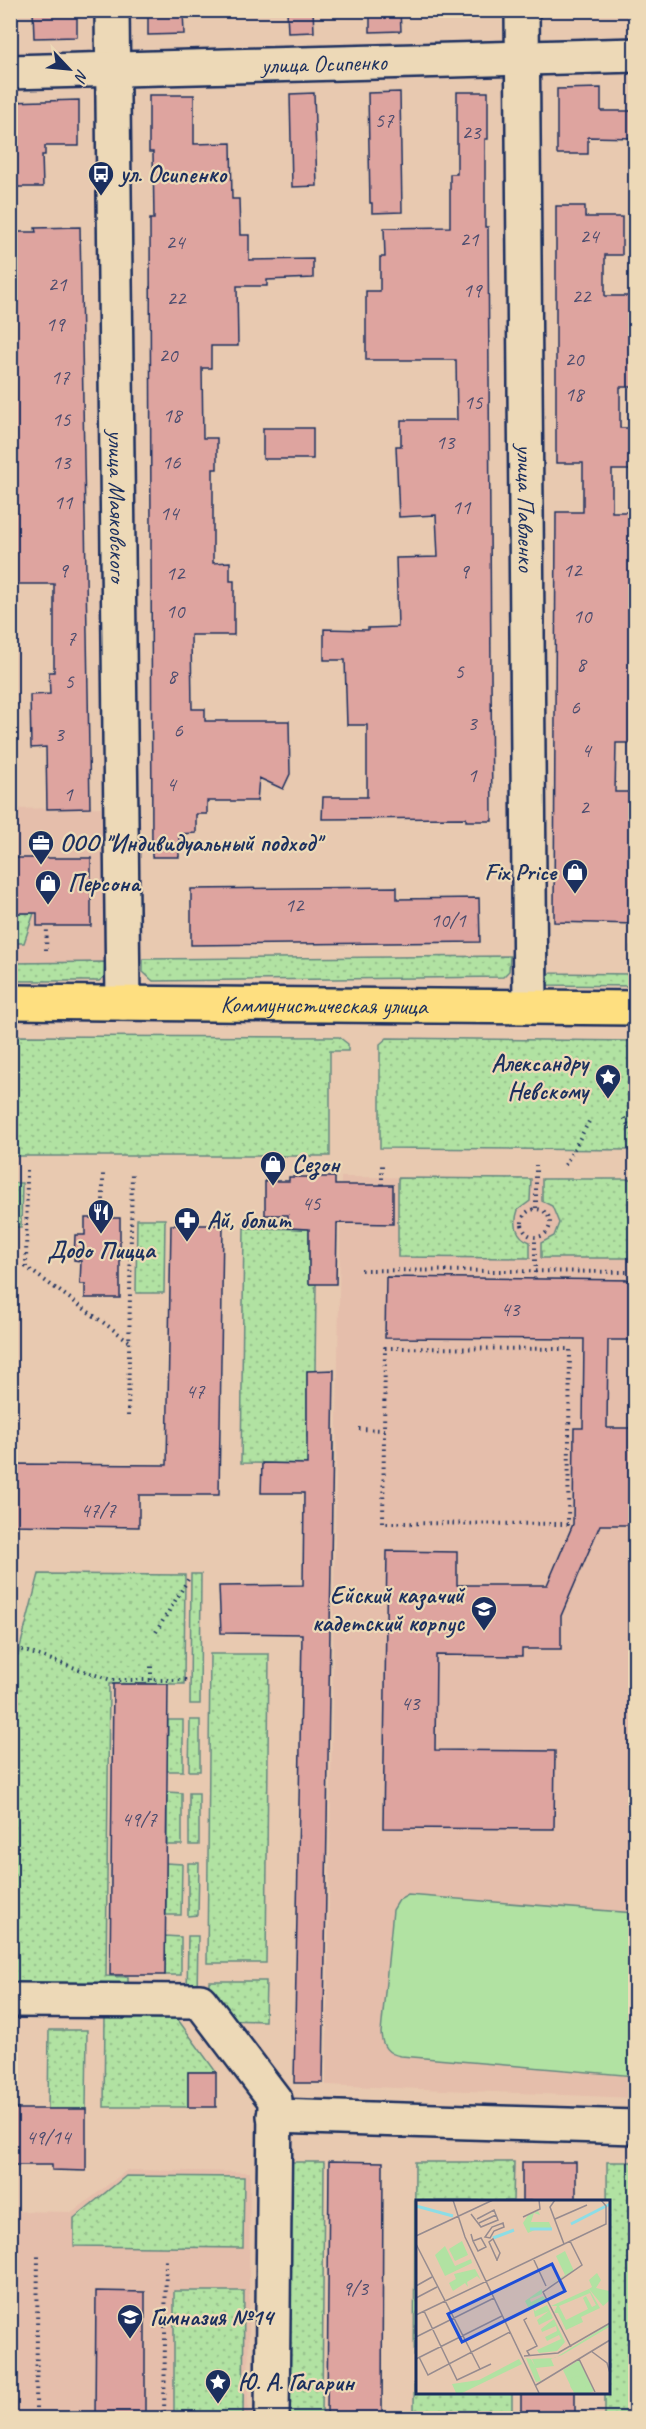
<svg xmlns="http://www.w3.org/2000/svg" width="646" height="2429" font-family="Caveat,sans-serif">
<defs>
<pattern id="green-dots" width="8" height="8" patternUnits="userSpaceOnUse" patternTransform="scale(1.5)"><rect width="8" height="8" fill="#b1e2a2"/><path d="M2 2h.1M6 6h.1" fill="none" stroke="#98c28e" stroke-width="1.8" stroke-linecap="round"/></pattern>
</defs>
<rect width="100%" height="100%" fill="#e8c9b0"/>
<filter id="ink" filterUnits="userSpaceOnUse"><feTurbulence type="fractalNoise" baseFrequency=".0167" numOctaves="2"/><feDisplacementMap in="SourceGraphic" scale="12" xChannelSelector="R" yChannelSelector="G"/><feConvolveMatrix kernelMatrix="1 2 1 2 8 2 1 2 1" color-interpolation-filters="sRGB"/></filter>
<g filter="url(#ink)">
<path fill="#e5beab" d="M 105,807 L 105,962 L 11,963 L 10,809 Z
M 341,1177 L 635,1179 L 635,2098 L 326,2085 Z
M 127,2170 L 250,2172 L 248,2418 L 11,2418 L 11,2211 L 73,2212 Z"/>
<path fill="url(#green-dots)" stroke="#668880" stroke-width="1.5" d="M 11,913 L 34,913 L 24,943 L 11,943 Z
M 539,945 L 548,945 L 548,973 L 630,974 L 631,946 L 635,946 L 635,986 L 545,985 Z
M 510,956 L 509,971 L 503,977 L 153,981 L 143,972 L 143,959 Z
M 105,962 L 104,977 L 99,981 L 11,981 L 11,963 Z
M 11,1036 L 339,1037 L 348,1044 L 348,1051 L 330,1051 L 330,1156 L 11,1156 Z
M 387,1038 L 635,1041 L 635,1150 L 380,1148 L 380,1044 Z
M 398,1178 L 531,1179 L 530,1201 L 518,1210 C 513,1224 516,1237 530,1242 L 530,1258 L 398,1257 Z
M 542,1179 L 635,1179 L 635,1258 L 541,1258 L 541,1243 L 554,1236 L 559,1223 L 552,1206 L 542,1201 Z
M 11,1183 L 22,1183 L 21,1227 L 11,1227 Z
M 137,1219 L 165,1219 L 164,1293 L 136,1293 Z
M 244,1228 L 309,1229 L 309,1284 L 316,1284 L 315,1371 L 307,1371 L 307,1437 L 333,1438 L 333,1464 L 241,1463 Z
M 39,1574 L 185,1575 L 184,1684 L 109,1684 L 106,1976 L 128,1977 L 128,1993 L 11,1992 L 11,1655 L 18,1655 Z
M 191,1574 L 201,1574 L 200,1704 L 190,1704 Z
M 210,1654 L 269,1654 L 266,1963 L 207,1963 Z
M 168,1720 L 183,1720 L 183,1771 L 167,1771 Z
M 190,1720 L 200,1720 L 200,1771 L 189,1771 Z
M 167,1792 L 182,1793 L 182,1845 L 167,1845 Z
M 189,1793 L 199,1793 L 199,1845 L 189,1845 Z
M 166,1863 L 182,1864 L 181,1915 L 166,1915 Z
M 188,1863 L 199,1863 L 198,1915 L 188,1916 Z
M 165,1936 L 181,1937 L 181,1975 L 165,1975 Z
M 188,1936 L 198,1936 L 197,1994 L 187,1994 Z
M 209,1981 L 266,1981 L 265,2021 L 221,2020 L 209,2006 Z
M 105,2017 L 176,2017 L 216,2072 L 188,2072 L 188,2107 L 104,2107 Z
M 49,2030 L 87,2030 L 86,2109 L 48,2109 Z
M 290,2162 L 324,2162 L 322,2418 L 289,2418 Z
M 415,2162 L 514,2162 L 513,2201 L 418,2201 L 418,2392 L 512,2392 L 512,2418 L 414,2418 Z
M 607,2162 L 635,2162 L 635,2418 L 605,2418 L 605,2392 L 608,2392 Z
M 126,2176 L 244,2177 L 243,2248 L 74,2246 L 74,2218 Z
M 174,2291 L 244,2291 L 243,2418 L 194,2418 L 174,2413 Z"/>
<path fill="#b1e2a2" stroke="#668880" stroke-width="1.5" d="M 408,1895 L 635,1913 L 635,2076 L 401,2056 C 387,2054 382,2046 381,2033 L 393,1910 L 399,1900 Z"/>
<path fill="#dea49f" stroke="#1b2f5e" stroke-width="1.5" d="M 33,10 L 77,10 L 77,37 L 34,38 Z
M 148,10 L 183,10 L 184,34 L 148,35 Z
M 287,10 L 313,10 L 314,32 L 288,33 Z
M 370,10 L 400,10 L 401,31 L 370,32 Z
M 601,88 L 601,111 L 636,111 L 636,138 L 588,137 L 588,154 L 557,154 L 557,89 Z
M 400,92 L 402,212 L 372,213 L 372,203 L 370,203 L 368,93 Z
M 457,92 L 488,92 L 488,139 L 485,139 L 485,227 L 488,227 L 492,821 L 466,821 L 466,818 L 322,819 L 323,797 L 367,797 L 367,725 L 347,725 L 345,660 L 324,660 L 324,629 L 368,630 L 368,628 L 398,627 L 396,558 L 438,557 L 436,515 L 399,517 L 396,446 L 401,446 L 401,420 L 457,420 L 456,360 L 366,360 L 366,291 L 380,291 L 380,257 L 385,257 L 384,228 L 450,227 L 450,174 L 457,174 Z
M 314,93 L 317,186 L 292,187 L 290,94 Z
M 149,95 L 194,95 L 194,144 L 231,143 L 232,199 L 239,199 L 240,235 L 249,235 L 249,260 L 313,259 L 313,278 L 267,280 L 267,286 L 237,286 L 238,346 L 211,346 L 211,368 L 202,368 L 203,438 L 217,438 L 217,469 L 213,469 L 213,563 L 230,562 L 230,581 L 234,581 L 234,635 L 191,635 L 192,709 L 205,709 L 205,721 L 289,721 L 290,774 L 283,789 L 259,778 L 257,801 L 207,801 L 207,814 L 196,814 L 196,833 L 179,834 L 179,857 L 152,857 L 150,219 L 154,219 L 153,152 L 149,152 Z
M 79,100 L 79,146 L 45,146 L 45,155 L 42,155 L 43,187 L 14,187 L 14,147 L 10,148 L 10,102 Z
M 556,206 L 585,206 L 585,217 L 622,217 L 622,255 L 605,255 L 605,296 L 636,296 L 636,387 L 620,387 L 620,428 L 636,428 L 636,470 L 612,470 L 612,512 L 636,512 L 636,743 L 616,743 L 615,792 L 636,792 L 636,924 L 554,922 L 556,512 L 583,512 L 583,463 L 556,463 Z
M 80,227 L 90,808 L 47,809 L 46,747 L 31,748 L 30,695 L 50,694 L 49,672 L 54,672 L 54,584 L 10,584 L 10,232 L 36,232 L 35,228 Z
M 263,428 L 313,428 L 313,459 L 263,459 Z
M 10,858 L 91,858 L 91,926 L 37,926 L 37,913 L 10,913 Z
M 397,887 L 397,899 L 479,898 L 480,942 L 191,945 L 191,889 Z
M 289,1177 L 335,1177 L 335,1185 L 393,1185 L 393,1224 L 337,1223 L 336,1284 L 309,1284 L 309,1229 L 288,1228 L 288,1215 L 265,1215 L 265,1181 L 289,1181 Z
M 85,1218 L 120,1218 L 120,1298 L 85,1298 L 85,1284 L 80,1284 L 81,1261 L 74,1260 L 75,1235 L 85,1235 Z
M 171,1225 L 223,1225 L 219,1495 L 139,1495 L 139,1527 L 10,1525 L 10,1464 L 167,1465 Z
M 386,1277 L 636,1280 L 636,1340 L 608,1340 L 607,1428 L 636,1428 L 636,1525 L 600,1525 L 561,1616 L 561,1649 L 522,1649 L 522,1656 L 436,1655 L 435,1750 L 555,1751 L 554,1829 L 383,1828 L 387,1551 L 457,1552 L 457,1585 L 547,1585 L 573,1524 L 574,1428 L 583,1428 L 584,1339 L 385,1338 Z
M 334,1370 L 323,2083 L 294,2083 L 302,1634 L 221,1633 L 219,1586 L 303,1585 L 304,1493 L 261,1493 L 262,1463 L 307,1464 L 307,1371 Z
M 113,1684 L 168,1684 L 165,1975 L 110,1975 Z
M 188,2072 L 216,2072 L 216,2107 L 188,2107 Z
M 10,2109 L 86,2109 L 86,2171 L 52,2170 L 52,2165 L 10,2165 Z
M 329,2161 L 383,2162 L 382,2418 L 327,2418 Z
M 522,2162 L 576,2162 L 576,2201 L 522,2201 Z
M 96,2291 L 145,2292 L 145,2418 L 95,2418 Z
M 521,2391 L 575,2391 L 575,2418 L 521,2418 Z"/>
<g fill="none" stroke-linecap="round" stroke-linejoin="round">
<g stroke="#1b2f5e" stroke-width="38">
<g id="minor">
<path id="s1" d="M 112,10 L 123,1003"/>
<path id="s2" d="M 522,10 L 530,1006"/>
<path id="s3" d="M 10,72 L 636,55"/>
<path d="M 10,2000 L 200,2001 L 275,2100 L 272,2418"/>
<path d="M 274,2116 L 636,2127"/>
</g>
</g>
<g stroke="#1b2f5e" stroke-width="38">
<g id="major">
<path id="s4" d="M 10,1002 L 636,1008"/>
</g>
</g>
<path stroke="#1b2f5e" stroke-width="4" stroke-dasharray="1.5 4.5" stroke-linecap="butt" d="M 46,950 L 47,928
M 624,1118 L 636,1140
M 565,1165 L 591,1118
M 27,1170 L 26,1267 L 129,1341
M 382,1185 L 382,1165
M 536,1208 L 536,1165
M522 1223a14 14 0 1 1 28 0a14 14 0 1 1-28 0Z
M 103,1218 L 103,1170
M 361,1270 L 636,1272
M 535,1279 L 535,1237
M 385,1348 L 570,1349 L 568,1524 L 383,1523 Z
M 128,1416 L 132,1170
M 359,1429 L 384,1430
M 156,1632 L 189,1578
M 16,1648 L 111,1680 L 188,1680
M 151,1680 L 151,1664
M 36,2408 L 38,2256
M 164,2418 L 166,2257"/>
<use href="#minor" stroke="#edd9b7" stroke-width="33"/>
<use href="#major" stroke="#fedf80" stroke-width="33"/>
</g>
</g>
<defs>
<g id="bus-pin" transform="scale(1.35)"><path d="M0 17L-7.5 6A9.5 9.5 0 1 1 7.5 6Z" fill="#1b2f5e" stroke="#edd9b7"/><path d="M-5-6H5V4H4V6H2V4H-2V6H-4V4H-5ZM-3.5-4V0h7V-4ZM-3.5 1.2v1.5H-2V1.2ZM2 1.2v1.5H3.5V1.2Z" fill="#fff"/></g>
<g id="office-pin" transform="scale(1.35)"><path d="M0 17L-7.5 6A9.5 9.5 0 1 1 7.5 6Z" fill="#1b2f5e" stroke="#edd9b7"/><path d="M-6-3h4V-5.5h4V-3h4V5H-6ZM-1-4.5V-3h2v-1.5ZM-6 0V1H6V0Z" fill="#fff"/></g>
<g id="shop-pin" transform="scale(1.35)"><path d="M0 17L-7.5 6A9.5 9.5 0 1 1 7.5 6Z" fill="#1b2f5e" stroke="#edd9b7"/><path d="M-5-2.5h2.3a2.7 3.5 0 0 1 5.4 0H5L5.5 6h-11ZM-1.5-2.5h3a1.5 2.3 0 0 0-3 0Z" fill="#fff"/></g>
<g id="sight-pin" transform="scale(1.35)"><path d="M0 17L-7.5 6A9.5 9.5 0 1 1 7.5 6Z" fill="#1b2f5e" stroke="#edd9b7"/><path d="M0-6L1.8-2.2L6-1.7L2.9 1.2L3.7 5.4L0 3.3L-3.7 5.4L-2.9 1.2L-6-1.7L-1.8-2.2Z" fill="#fff"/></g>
<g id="restaurant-pin" transform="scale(1.35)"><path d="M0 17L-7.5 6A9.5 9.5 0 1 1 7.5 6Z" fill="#1b2f5e" stroke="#edd9b7"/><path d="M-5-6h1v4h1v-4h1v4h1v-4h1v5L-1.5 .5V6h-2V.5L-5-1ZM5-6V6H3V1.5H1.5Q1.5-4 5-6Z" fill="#fff"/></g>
<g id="pharmacy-pin" transform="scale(1.35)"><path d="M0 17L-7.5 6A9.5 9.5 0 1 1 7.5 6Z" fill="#1b2f5e" stroke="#edd9b7"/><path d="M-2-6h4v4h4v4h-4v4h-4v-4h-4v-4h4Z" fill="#fff"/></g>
<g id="school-pin" transform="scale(1.35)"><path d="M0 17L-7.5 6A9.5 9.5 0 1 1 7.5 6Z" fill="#1b2f5e" stroke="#edd9b7"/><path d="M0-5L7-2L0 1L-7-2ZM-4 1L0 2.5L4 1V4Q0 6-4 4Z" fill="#fff"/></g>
</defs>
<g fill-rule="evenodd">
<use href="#bus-pin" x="101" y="174"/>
<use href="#office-pin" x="41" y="843"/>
<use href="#shop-pin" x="575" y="872"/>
<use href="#shop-pin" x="48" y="883"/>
<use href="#sight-pin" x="608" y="1077"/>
<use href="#shop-pin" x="273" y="1164"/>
<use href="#restaurant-pin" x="101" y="1212"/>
<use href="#pharmacy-pin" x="187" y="1220"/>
<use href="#school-pin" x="484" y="1609"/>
<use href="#school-pin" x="130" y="2317"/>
<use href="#sight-pin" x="218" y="2382"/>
</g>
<g text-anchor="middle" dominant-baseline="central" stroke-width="4.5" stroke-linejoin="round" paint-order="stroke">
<g font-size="21" fill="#4c4c6e">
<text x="384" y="120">57</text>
<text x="471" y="132">23</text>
<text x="589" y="236">24</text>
<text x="469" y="239">21</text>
<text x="175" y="242">24</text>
<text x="57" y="284">21</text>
<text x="472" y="290">19</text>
<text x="581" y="296">22</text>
<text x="176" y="298">22</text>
<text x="55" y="324">19</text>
<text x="168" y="355">20</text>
<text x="574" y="359">20</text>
<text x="60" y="377">17</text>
<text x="574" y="394">18</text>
<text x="473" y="402">15</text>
<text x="172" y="415">18</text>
<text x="61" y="419">15</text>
<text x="445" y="442">13</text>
<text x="61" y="462">13</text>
<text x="171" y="462">16</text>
<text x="63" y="502">11</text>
<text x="461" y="507">11</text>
<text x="169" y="513">14</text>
<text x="63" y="570">9</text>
<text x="572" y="570">12</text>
<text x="464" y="571">9</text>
<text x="175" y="573">12</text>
<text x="175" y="611">10</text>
<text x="582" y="616">10</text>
<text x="71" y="638">7</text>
<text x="581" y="664">8</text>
<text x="459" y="671">5</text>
<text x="172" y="676">8</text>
<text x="69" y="681">5</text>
<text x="575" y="707">6</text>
<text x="472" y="723">3</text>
<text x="178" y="730">6</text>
<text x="59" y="734">3</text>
<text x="586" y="750">4</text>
<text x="472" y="775">1</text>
<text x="171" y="784">4</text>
<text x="68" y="794">1</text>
<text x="584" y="807">2</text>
<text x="294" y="905">12</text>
<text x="448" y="920">10/1</text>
<text x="311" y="1203">45</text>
<text x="510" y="1309">43</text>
<text x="195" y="1391">47</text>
<text x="98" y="1510">47/7</text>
<text x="410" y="1703">43</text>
<text x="139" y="1819">49/7</text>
<text x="48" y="2137">49/14</text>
<text x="355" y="2288">9/3</text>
</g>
<g font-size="24" fill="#1b2f5e" stroke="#edd9b7">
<text stroke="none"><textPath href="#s3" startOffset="314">улица Осипенко</textPath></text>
<text stroke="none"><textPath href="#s1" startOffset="496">улица Маяковского</textPath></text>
<text stroke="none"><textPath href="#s2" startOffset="498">улица Павленко</textPath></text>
<text stroke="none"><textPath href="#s4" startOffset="314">Коммунистическая улица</textPath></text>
</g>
<g font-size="24" font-weight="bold" fill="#1b2f5e" stroke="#edd9b7" text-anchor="start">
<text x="120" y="174">ул. Осипенко</text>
<text x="60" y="843">ООО "Индивидуальный подход"</text>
<text x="556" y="872" text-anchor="end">Fix Price</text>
<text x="68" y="883">Персона</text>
<text x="588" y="1063" text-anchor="end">Александру<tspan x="588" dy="28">Невскому</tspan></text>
<text x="292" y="1164">Сезон</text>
<text x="207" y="1220">Ай, болит</text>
<text x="101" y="1250" text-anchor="middle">Додо Пицца</text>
<text x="464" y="1595" text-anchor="end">Ейский казачий<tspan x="464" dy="28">кадетский корпус</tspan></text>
<text x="150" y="2317">Гимназия №14</text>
<text x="238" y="2382">Ю. А. Гагарин</text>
</g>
</g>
<g transform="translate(416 2200)">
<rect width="194" height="194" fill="#e8c9b0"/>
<path d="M 46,41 L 52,55 L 39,61 L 33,49 ZM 29,46 L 39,66 L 55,59 L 56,63 L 29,76 L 19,55 ZM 149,51 L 158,71 L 132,85 L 149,75 L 140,56 ZM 59,69 L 65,80 L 61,76 L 51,82 L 52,87 L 49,83 L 37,91 L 33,83 L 40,79 L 38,74 ZM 126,89 L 126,94 L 114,99 L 115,102 L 127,96 L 130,100 L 117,107 L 119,111 L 131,105 L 137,118 L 123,125 L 121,120 L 133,111 L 119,117 L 117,107 L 112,107 L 109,101 ZM 173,89 L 184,108 L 165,117 L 167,122 L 150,130 L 142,113 L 138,113 L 141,106 L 135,106 ZM 174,93 L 180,105 L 176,107 L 170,96 L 167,98 L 172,109 L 150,120 L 143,106 ZM 138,119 L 149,142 L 141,151 L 123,153 L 121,150 L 145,139 L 143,135 L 131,141 L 129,137 L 141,131 L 140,126 L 126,132 L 125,129 ZM 193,124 L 193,127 L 146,155 L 135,159 L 138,166 L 120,168 L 125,181 L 120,182 L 110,158 L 115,159 L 119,166 L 116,159 L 139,158 ZM 103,159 L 106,164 L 46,193 L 40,193 L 36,184 L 63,180 ZM 163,160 L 178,191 L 173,193 L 158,193 L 147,170 Z" fill="#b1e2a2" fill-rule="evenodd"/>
<path d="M 122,11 L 124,15 L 118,13 L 115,22 L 133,22 L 136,29 L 123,28 L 112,33 L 107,23 L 112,15 ZM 181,73 L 185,80 L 180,88 L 193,91 L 193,101 L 187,106 L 173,89 L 176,87 L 173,80 Z" fill="#b1e2a2"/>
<path d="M154 184a8 8 0 1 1 16 0a8 8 0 1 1-16 0Z" fill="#b1e2a2"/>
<path fill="none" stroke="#8cdde6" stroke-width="3" d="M 0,6 L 37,16M 155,24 L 194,4M 114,29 L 136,29M 77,38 L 98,30"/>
<path fill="none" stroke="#968b8f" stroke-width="1.5" d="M 37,0 L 49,37 L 123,193M 139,0 L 134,7 L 148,44M 55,14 L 65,27 L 82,20 L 78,10 L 61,19M 107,17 L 124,9 L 123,0M 139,19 L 171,5M 63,23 L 80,15M 87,23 L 88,27 L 78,31 L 74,38 L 69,37 L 76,27 ZM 55,34 L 57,41 L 62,51 L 70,47 L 65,38 L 57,41M 0,36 L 77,0M 154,41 L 166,65 L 127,92 L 155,147M 0,44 L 64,169M 117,58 L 130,86M 81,60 L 84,53 L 77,39 L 73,42 L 81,60 L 81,61M 0,86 L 16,77M 0,98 L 21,87M 8,111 L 41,180 L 75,164M 0,115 L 190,24 L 190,6 L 185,0M 111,118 L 108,120 L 121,146 L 111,151 L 114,156M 0,137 L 78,98M 175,151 L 191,163 L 194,173M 108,156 L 142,153 L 194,123M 3,157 L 12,175 L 94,132M 0,159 L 86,116M 163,159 L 179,192M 120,185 L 194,140"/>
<path fill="#1d4ed8" fill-opacity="0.15" stroke="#1d4ed8" stroke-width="3" d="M 136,64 L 149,91 L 46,142 L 32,114 Z"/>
<rect width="194" height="194" fill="none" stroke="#1b2f5e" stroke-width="3"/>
</g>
<rect width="646" height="2429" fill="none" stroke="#edd9b7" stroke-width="36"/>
<rect x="18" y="18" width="610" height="2393" fill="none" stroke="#1b2f5e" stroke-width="2" filter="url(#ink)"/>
<g transform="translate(69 69) rotate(116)" stroke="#edd9b7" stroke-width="4.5" paint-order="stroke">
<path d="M0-4.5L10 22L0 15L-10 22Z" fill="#1b2f5e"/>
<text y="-9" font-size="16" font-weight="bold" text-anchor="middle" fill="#1b2f5e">N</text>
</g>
</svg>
